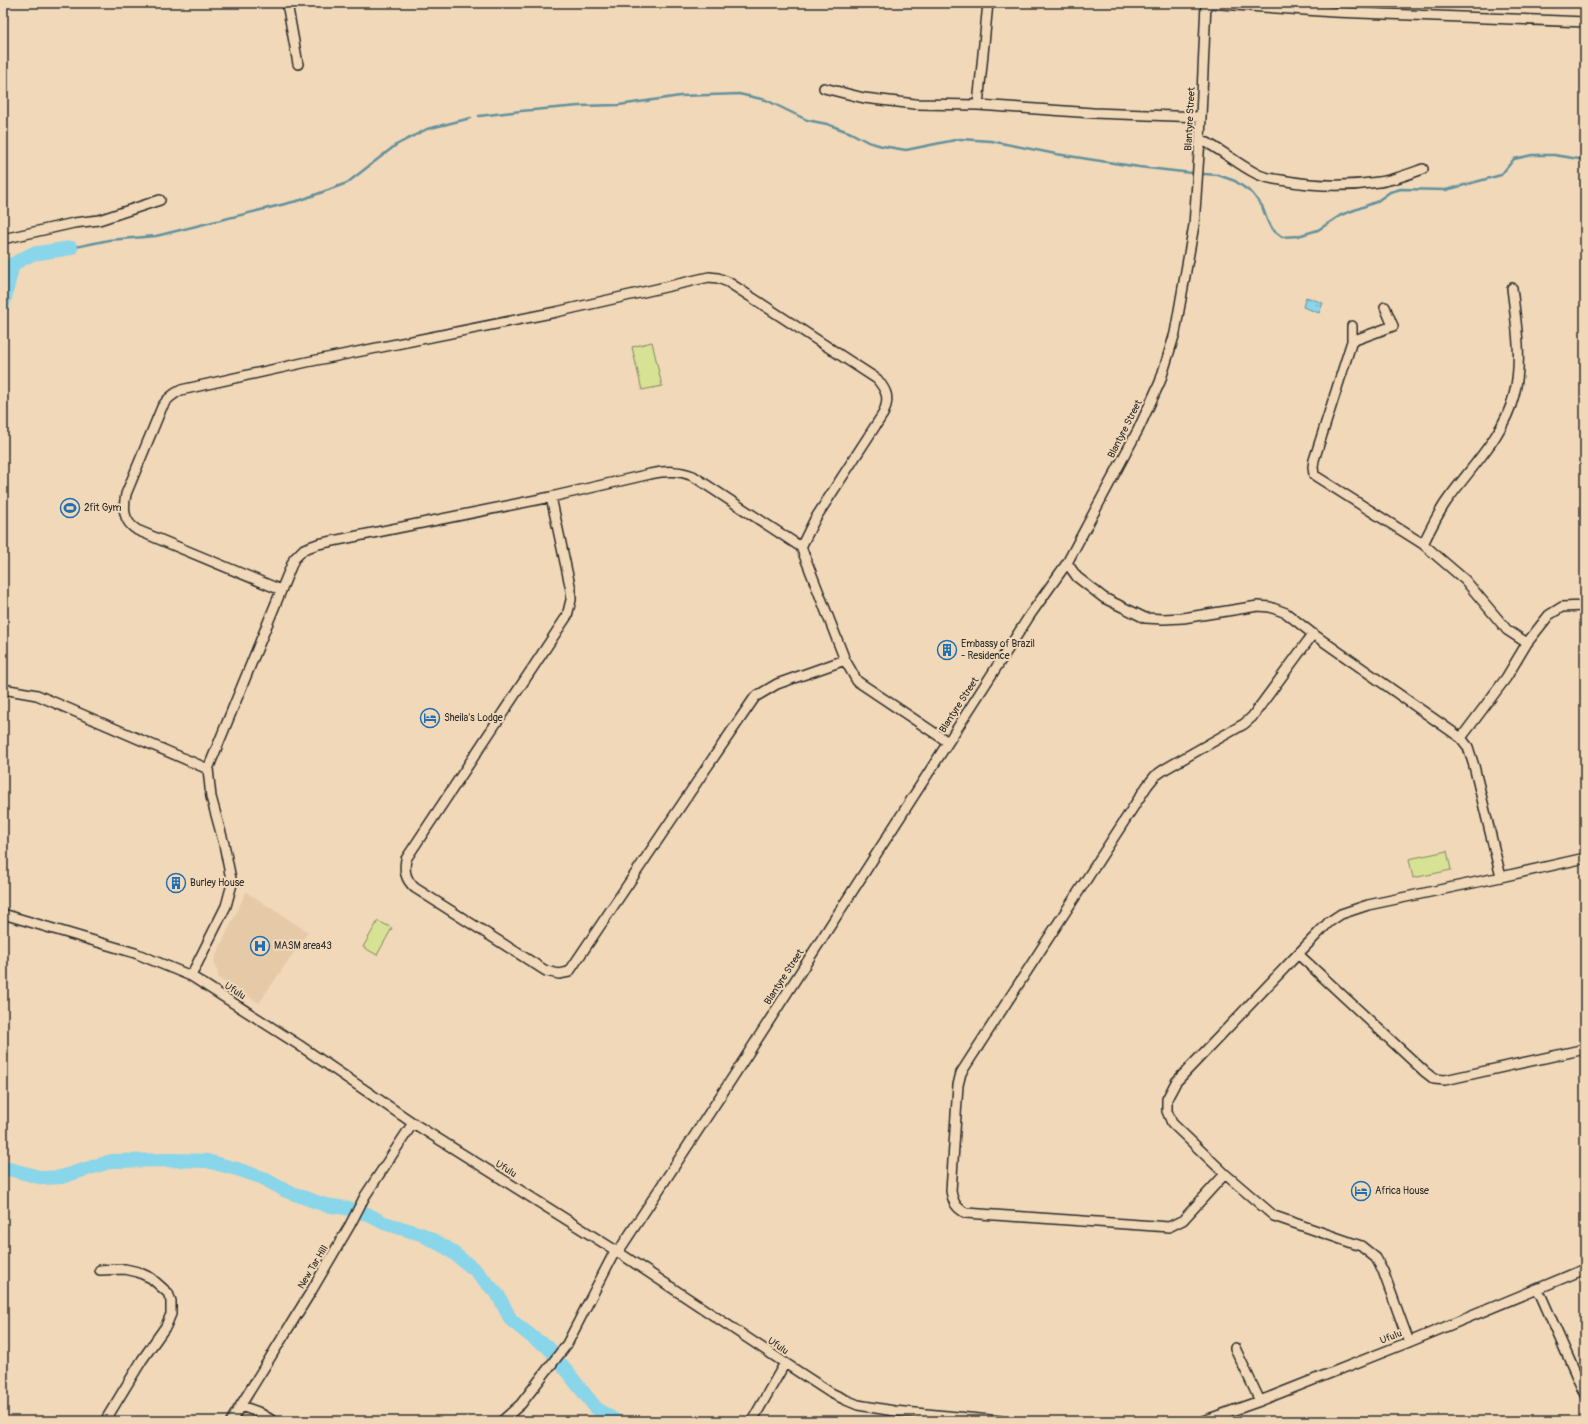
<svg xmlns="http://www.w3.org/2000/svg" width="1588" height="1424" font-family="Pangolin,sans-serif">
<defs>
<pattern id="water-ripples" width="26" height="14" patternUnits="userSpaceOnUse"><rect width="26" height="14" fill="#89d5e9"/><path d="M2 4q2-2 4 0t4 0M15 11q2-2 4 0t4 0" fill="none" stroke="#76b7c8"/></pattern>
</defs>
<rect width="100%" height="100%" fill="#f0d8b8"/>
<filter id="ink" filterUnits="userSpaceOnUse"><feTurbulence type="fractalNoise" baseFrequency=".025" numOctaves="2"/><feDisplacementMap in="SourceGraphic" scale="8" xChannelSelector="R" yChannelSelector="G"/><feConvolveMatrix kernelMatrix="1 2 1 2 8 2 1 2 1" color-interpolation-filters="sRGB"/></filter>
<g filter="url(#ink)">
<path fill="#e6caa8" d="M 246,892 L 308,932 L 259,1003 L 219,979 L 214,960 Z"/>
<path fill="#d7e295" stroke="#818660" d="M 652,342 L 662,386 L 642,390 L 632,347 Z
M 1447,851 L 1451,870 L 1413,878 L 1409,859 Z
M 378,921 L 392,928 L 377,955 L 363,947 Z"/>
<path fill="url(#water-ripples)" stroke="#63919d" d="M 1306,297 L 1323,303 L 1319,313 L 1303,307 Z"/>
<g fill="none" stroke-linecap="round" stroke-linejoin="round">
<path stroke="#63919d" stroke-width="2.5" d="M 479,116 L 521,111 L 579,106 L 619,105 L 680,96 L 739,94 L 766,100 L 807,120 L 827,124 L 851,133 L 868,142 L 882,146 L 906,150 L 960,139 L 991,141 L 1056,154 L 1139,167 L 1192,173
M 1204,174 L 1218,175 L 1235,181 L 1252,193 L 1262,206 L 1267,220 L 1273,230 L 1282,237 L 1298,236 L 1318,230 L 1341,215 L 1376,202 L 1390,192 L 1401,189 L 1446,190 L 1501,175 L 1514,159 L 1532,155 L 1554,155 L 1585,160
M 71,248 L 109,240 L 156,236 L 301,200 L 347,183 L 396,145 L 427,129 L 471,118
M 604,1421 L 606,1414"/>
<path stroke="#89d5e9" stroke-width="14" d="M 3,305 L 13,264 L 32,254 L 71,248
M 3,1170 L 9,1169 L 43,1178 L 61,1177 L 112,1161 L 174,1160 L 207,1161 L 237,1169 L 263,1178 L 286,1191 L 325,1205 L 346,1208 L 367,1214 L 384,1223 L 421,1234 L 447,1248 L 475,1270 L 498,1295 L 511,1320 L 536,1340 L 547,1346 L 552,1352
M 557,1359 L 596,1408 L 616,1421"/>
<g stroke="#2b2b2b" stroke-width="12">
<path id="minor" d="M 287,3 L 298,64
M 1206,3 L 1334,12 L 1585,22
M 824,88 L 864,98 L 915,104 L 978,105 L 1093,113 L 1201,117
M 978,105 L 988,3
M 1200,139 C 1221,149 1237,164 1257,174 C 1265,178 1273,179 1281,180 C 1313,186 1347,187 1379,182 C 1394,180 1409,174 1423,169
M 3,239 L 74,223 L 99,220 L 160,200
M 1352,326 L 1352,341 L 1314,460 L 1313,467 L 1314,475 L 1423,544 L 1465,580 L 1507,630 L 1527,643
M 1352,341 L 1393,326 L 1385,307
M 551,497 L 571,590 L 571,600 L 567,616 L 406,859 C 404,871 405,879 415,888 L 546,971 L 559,974 L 569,972 L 707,767 L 755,697 L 777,684 L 845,660
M 1423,544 C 1430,530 1437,515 1446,502 C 1470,468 1504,436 1514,395 C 1523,361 1516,323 1512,288
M 1067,563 L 1077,577 L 1104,598 L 1145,618 L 1163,619 L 1183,618 L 1258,606 L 1270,607 L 1286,613 L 1313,634 L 1461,738 L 1468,747 L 1474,766 L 1501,877
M 281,590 L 137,530 C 123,521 123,509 126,494 L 162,407 C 167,398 173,394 181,390 L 307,362 L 556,312 L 709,277 L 718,278 L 728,282 L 877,379 C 887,391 890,398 883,414 L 815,519 L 801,547
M 3,689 L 37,695 L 208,769
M 1461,738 L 1506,678 L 1527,643 L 1549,615 L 1562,607 L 1585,606
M 3,914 L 135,953 L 191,976 L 299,1045 L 413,1123 L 618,1252 L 785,1363 L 831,1393 L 846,1400 L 858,1405 L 894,1411 L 1001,1421
M 1298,954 L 1425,1072 L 1434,1079 L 1445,1080 L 1585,1049
M 191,976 L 226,906 L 232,884 L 224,844 L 211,797 L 208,769 L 294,559 L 304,549 L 318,544 L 551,497 L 650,474 C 666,471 678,470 693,476 L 801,547 L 845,660 L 857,681 L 948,742
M 1225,1174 L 1183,1220 L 1169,1227 L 966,1213 C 956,1208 953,1202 951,1191 L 958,1085 L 961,1073 L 970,1059 L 1147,786 L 1155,776 L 1165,769 L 1244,724 L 1252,717 L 1313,634
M 618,1252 L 731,1080 L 1030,615 L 1067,563 L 1138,430 L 1160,382 L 1175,333 L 1194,225 L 1200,139 L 1206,3
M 100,1270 L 125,1269 L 138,1272 L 151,1278 L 168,1293 L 171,1301 L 171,1314 L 166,1326 L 142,1360 L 105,1421
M 1538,1289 L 1585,1395
M 1409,1342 L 1383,1271 L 1376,1258 L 1361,1246 L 1274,1216 L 1225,1174 L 1172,1123 L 1167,1111 L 1167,1099 L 1176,1082 L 1298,954 L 1329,922 L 1341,914 L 1368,905 L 1501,877 L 1585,858
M 1235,1348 L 1260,1401
M 241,1406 L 258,1412 L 273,1421
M 231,1421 L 312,1290 L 350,1225 L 365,1196 L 413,1123
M 502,1421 L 521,1404 L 567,1344 L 615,1251
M 752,1421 L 785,1363
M 1203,1421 L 1260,1401 L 1409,1342 L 1585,1269"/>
</g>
<use href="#minor" stroke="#f0d8b8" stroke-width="9"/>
</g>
</g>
<defs>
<g id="stadium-ring" transform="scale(1)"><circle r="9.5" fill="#f0d8b8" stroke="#1f6fb2" stroke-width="1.5"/><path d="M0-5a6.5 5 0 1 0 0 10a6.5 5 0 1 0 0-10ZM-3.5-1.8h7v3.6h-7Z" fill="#1f6fb2"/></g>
<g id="building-ring" transform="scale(1)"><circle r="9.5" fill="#f0d8b8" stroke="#1f6fb2" stroke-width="1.5"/><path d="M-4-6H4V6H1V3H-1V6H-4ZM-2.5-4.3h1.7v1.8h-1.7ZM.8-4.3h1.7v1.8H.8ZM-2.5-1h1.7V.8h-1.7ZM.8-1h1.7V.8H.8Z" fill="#1f6fb2"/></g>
<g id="hotel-ring" transform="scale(1)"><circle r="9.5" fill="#f0d8b8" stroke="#1f6fb2" stroke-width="1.5"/><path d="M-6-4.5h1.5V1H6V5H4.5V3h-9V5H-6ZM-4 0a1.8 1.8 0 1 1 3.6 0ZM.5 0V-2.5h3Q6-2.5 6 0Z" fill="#1f6fb2"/></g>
<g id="hospital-ring" transform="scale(1)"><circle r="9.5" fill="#f0d8b8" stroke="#1f6fb2" stroke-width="1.5"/><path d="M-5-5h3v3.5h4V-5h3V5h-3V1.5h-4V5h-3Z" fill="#1f6fb2"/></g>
</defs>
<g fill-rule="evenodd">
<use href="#stadium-ring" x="70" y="508"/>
<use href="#building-ring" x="947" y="650"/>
<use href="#hotel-ring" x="430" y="718"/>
<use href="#building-ring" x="176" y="883"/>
<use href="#hospital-ring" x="260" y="946"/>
<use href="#hotel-ring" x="1361" y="1191"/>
</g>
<g text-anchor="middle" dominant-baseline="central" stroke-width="4" stroke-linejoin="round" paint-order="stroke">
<g font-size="10" fill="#2b2b2b" stroke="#f0d8b8">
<text transform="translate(1190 119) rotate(-87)">Blantyre Street</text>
<text transform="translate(1125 429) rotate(-63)">Blantyre Street</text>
<text transform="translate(959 705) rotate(-57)">Blantyre Street</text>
<text transform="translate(784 977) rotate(-57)">Blantyre Street</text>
<text transform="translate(235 991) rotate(33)">Ufulu</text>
<text transform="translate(506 1169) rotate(32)">Ufulu</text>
<text transform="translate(313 1267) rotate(-59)">New Tar Hill</text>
<text transform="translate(1391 1337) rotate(-22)">Ufulu</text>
<text transform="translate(778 1346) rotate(34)">Ufulu</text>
</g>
<g font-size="10" fill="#2b2b2b" stroke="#f0d8b8" text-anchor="start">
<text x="84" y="508">2fit Gym</text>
<text x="961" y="644">Embassy of Brazil<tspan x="961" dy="12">- Residence</tspan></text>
<text x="444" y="718">Sheila's Lodge</text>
<text x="190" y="883">Burley House</text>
<text x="274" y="946">MASM area43</text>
<text x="1375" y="1191">Africa House</text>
</g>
</g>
<rect width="1588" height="1424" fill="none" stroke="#f0d8b8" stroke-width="16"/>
<rect x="8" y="8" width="1572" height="1408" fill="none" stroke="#2b2b2b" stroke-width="1.5" filter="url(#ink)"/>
</svg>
